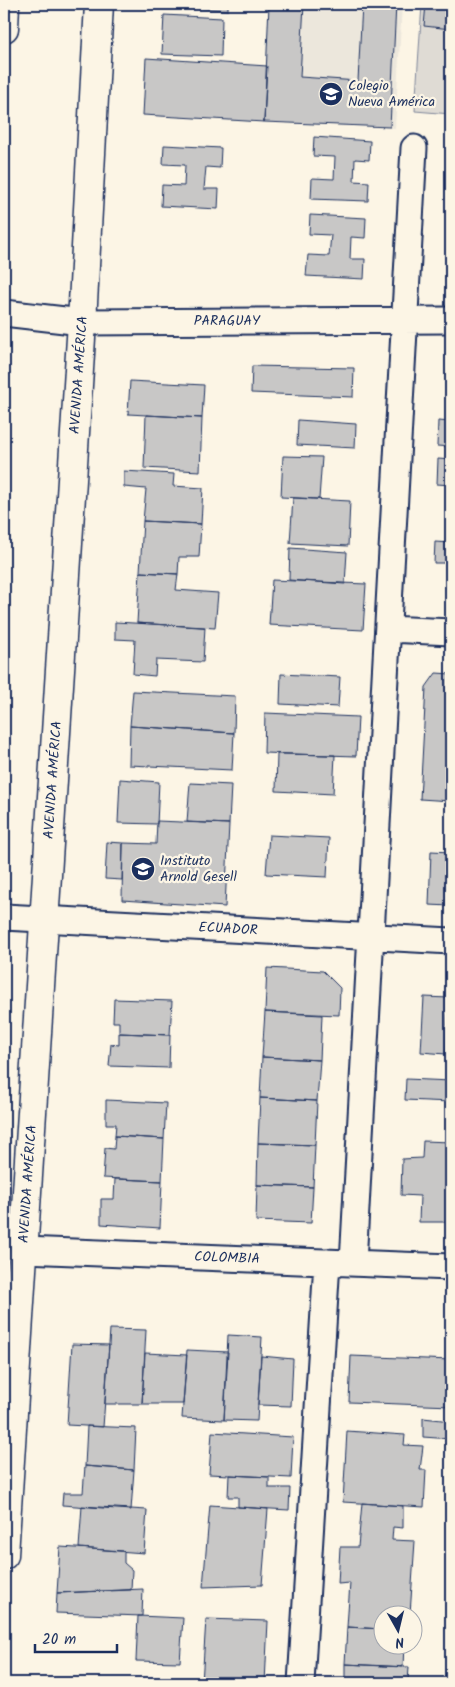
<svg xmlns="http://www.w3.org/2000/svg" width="455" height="1687" font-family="Kalam,sans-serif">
<rect width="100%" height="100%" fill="#fcf5e5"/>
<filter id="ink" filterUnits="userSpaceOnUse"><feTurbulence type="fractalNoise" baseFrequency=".02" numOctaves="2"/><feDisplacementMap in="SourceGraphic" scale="10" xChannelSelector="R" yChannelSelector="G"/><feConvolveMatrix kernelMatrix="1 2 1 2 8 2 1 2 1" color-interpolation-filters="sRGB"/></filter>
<g filter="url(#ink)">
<path fill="#ece7dc" d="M 269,4 L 402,4 L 395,128 L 264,122 Z"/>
<path fill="#dfdbd4" stroke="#7d8599" d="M 422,4 L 451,4 L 451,114 L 415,111 Z"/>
<path fill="#c8c7c6" stroke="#1b2f5e" d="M 149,4 L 228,4 L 228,10 L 149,6 Z
M 269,4 L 304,4 L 300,77 L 358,81 L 362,4 L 396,4 L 390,127 L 264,122 Z
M 426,4 L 451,4 L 451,29 L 424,26 Z
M 164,15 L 222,18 L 221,56 L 162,54 Z
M 146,58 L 267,66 L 264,122 L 143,115 Z
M 314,137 L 370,141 L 369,160 L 355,159 L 354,181 L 369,182 L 368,201 L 311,199 L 312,178 L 334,179 L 335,157 L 313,156 Z
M 164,145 L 221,148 L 220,168 L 206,167 L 204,189 L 219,189 L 218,209 L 161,206 L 162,185 L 184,186 L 185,165 L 163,164 Z
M 310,215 L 366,218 L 365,238 L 351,237 L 350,259 L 365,259 L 364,279 L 306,276 L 308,255 L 329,256 L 331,235 L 309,234 Z
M 252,366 L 354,368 L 353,397 L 251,393 Z
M 130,381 L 204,385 L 202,418 L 128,414 Z
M 146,415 L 202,418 L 200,471 L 144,468 Z
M 298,420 L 356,424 L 355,448 L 297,445 Z
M 438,421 L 451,422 L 451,447 L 437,446 Z
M 283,456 L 322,457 L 319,499 L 281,497 Z
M 438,459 L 451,460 L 451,485 L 437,484 Z
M 124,471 L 174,474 L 173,486 L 203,488 L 201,524 L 143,521 L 146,489 L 124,487 Z
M 293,498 L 350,501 L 348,546 L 290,543 Z
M 143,521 L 201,524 L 199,557 L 179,557 L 178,574 L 140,572 Z
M 435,542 L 451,543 L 451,563 L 434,563 Z
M 290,548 L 347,552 L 345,584 L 289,580 Z
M 140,572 L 178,574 L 176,590 L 218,593 L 215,628 L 137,623 Z
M 272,580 L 366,584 L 363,630 L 269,625 Z
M 115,622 L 205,627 L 203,662 L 156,660 L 155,676 L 133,674 L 135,640 L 115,639 Z
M 436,673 L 451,674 L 451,801 L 420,799 L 426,687 Z
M 281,674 L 340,677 L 338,707 L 280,704 Z
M 133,691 L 235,696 L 234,733 L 130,726 Z
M 265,713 L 358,717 L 356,756 L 264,753 Z
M 130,726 L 234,733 L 232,770 L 129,765 Z
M 277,754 L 335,755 L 333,794 L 276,791 Z
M 120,779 L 159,782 L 157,824 L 118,823 Z
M 190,783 L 231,785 L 229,824 L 187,822 Z
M 157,821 L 229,824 L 225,907 L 122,900 L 123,843 L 156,844 Z
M 269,835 L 329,838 L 327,877 L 266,874 Z
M 107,842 L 123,843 L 122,880 L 105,879 Z
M 431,851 L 451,852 L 450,906 L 429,905 Z
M 267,968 L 323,971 L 340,988 L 339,1015 L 265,1012 Z
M 424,997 L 449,998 L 446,1054 L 421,1052 Z
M 114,999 L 172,1001 L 170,1035 L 119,1033 L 119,1022 L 113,1022 Z
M 265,1012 L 322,1015 L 320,1060 L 262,1057 Z
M 119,1033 L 170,1035 L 169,1068 L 109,1066 L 111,1044 L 119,1045 Z
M 262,1057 L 320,1060 L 317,1101 L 260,1098 Z
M 406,1079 L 451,1081 L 450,1102 L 405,1100 Z
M 260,1098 L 317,1101 L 315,1145 L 258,1143 Z
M 106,1100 L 166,1103 L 164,1139 L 115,1136 L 116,1124 L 106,1124 Z
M 115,1136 L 164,1139 L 162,1181 L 103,1178 L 105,1148 L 114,1149 Z
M 423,1141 L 451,1142 L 451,1222 L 419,1222 L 420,1196 L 401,1195 L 402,1159 L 422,1158 Z
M 258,1143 L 315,1145 L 313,1187 L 257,1185 Z
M 115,1179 L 162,1181 L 160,1228 L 101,1224 L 101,1199 L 114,1199 Z
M 257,1185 L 313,1187 L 311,1223 L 256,1221 Z
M 110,1329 L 146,1330 L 142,1404 L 105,1404 Z
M 228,1335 L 262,1337 L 257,1421 L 224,1420 Z
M 72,1344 L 109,1345 L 103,1427 L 67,1425 Z
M 187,1350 L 228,1352 L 224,1420 L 182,1418 Z
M 145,1353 L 187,1355 L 183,1404 L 142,1404 Z
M 261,1356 L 293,1359 L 291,1406 L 258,1405 Z
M 351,1356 L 451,1360 L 451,1406 L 349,1402 Z
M 423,1418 L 451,1421 L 451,1439 L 423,1437 Z
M 87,1426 L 136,1428 L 134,1470 L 85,1466 Z
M 347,1431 L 405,1435 L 404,1445 L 423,1446 L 420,1470 L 426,1470 L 424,1507 L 343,1502 Z
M 212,1432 L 293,1437 L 291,1478 L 209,1474 Z
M 85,1466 L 134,1470 L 131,1510 L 62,1505 L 63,1493 L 83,1493 Z
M 229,1475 L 269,1477 L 269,1488 L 290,1488 L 289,1510 L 238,1507 L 238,1497 L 228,1497 Z
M 362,1503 L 403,1506 L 403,1528 L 393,1527 L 392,1540 L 415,1541 L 410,1614 L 382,1614 L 382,1629 L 347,1627 L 350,1583 L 338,1584 L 340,1547 L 358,1547 Z
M 210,1505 L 268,1509 L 262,1585 L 203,1587 Z
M 82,1506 L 147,1510 L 144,1553 L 79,1548 Z
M 60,1547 L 124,1551 L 124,1563 L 132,1570 L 131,1590 L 57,1593 Z
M 143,1589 L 142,1616 L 56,1613 L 57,1593 Z
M 138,1616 L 183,1618 L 180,1662 L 136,1661 Z
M 206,1619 L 268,1621 L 265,1683 L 202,1683 Z
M 347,1627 L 382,1629 L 382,1644 L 404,1644 L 403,1667 L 345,1664 Z
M 345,1664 L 409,1667 L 408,1683 L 345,1683 Z"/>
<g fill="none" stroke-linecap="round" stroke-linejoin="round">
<g stroke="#1b2f5e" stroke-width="29">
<path id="street" d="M 4,313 L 82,322 L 451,320
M 388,629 L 451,632
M 4,917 L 451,941
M 24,1250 L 451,1267
M 353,1263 L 414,148
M 301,1683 L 327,1262"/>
</g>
<g stroke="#1b2f5e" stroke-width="31">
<path id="secondary" d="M 4,28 L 5,4
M 4,1555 L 82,322 L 99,4"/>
</g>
<use href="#street" stroke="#fcf5e5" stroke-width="25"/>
<use href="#secondary" stroke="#fcf5e5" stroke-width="28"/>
</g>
</g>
<defs>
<g id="school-disc" transform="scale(1.25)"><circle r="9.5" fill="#1b2f5e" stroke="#fcf5e5"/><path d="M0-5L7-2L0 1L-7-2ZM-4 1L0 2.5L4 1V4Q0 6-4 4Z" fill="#fff"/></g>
</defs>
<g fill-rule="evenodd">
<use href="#school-disc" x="331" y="94"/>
<use href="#school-disc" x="143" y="869"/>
</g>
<g text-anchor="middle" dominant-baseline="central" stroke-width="4.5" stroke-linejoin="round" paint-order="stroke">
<g font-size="14" fill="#1b2f5e" stroke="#fcf5e5" text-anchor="start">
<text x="348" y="86">Colegio<tspan x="348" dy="16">Nueva América</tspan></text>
<text x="160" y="861">Instituto<tspan x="160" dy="16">Arnold Gesell</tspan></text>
</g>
<g font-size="14" fill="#1b2f5e" stroke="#fcf5e5">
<text x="227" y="321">PARAGUAY</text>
<text transform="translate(79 375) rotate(-86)">AVENIDA AMÉRICA</text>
<text transform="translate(53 780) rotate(-86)">AVENIDA AMÉRICA</text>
<text transform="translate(228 929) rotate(3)">ECUADOR</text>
<text transform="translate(28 1184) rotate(-86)">AVENIDA AMÉRICA</text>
<text transform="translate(227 1258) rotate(2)">COLOMBIA</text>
</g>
</g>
<rect width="455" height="1687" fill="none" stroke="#fcf5e5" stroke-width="20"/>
<rect x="10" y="10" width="435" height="1667" fill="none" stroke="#1b2f5e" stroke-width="2" filter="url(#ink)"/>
<g transform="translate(398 1630) rotate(172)"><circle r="24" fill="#fcf5e5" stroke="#a2a6af"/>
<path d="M0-4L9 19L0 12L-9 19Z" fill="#1b2f5e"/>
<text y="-8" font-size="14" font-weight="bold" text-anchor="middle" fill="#1b2f5e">N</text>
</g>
<path d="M35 1644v8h82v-8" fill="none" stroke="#1b2f5e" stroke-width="2.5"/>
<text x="42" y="1644" font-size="15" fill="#1b2f5e" stroke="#fcf5e5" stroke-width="4" paint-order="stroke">20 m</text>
</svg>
